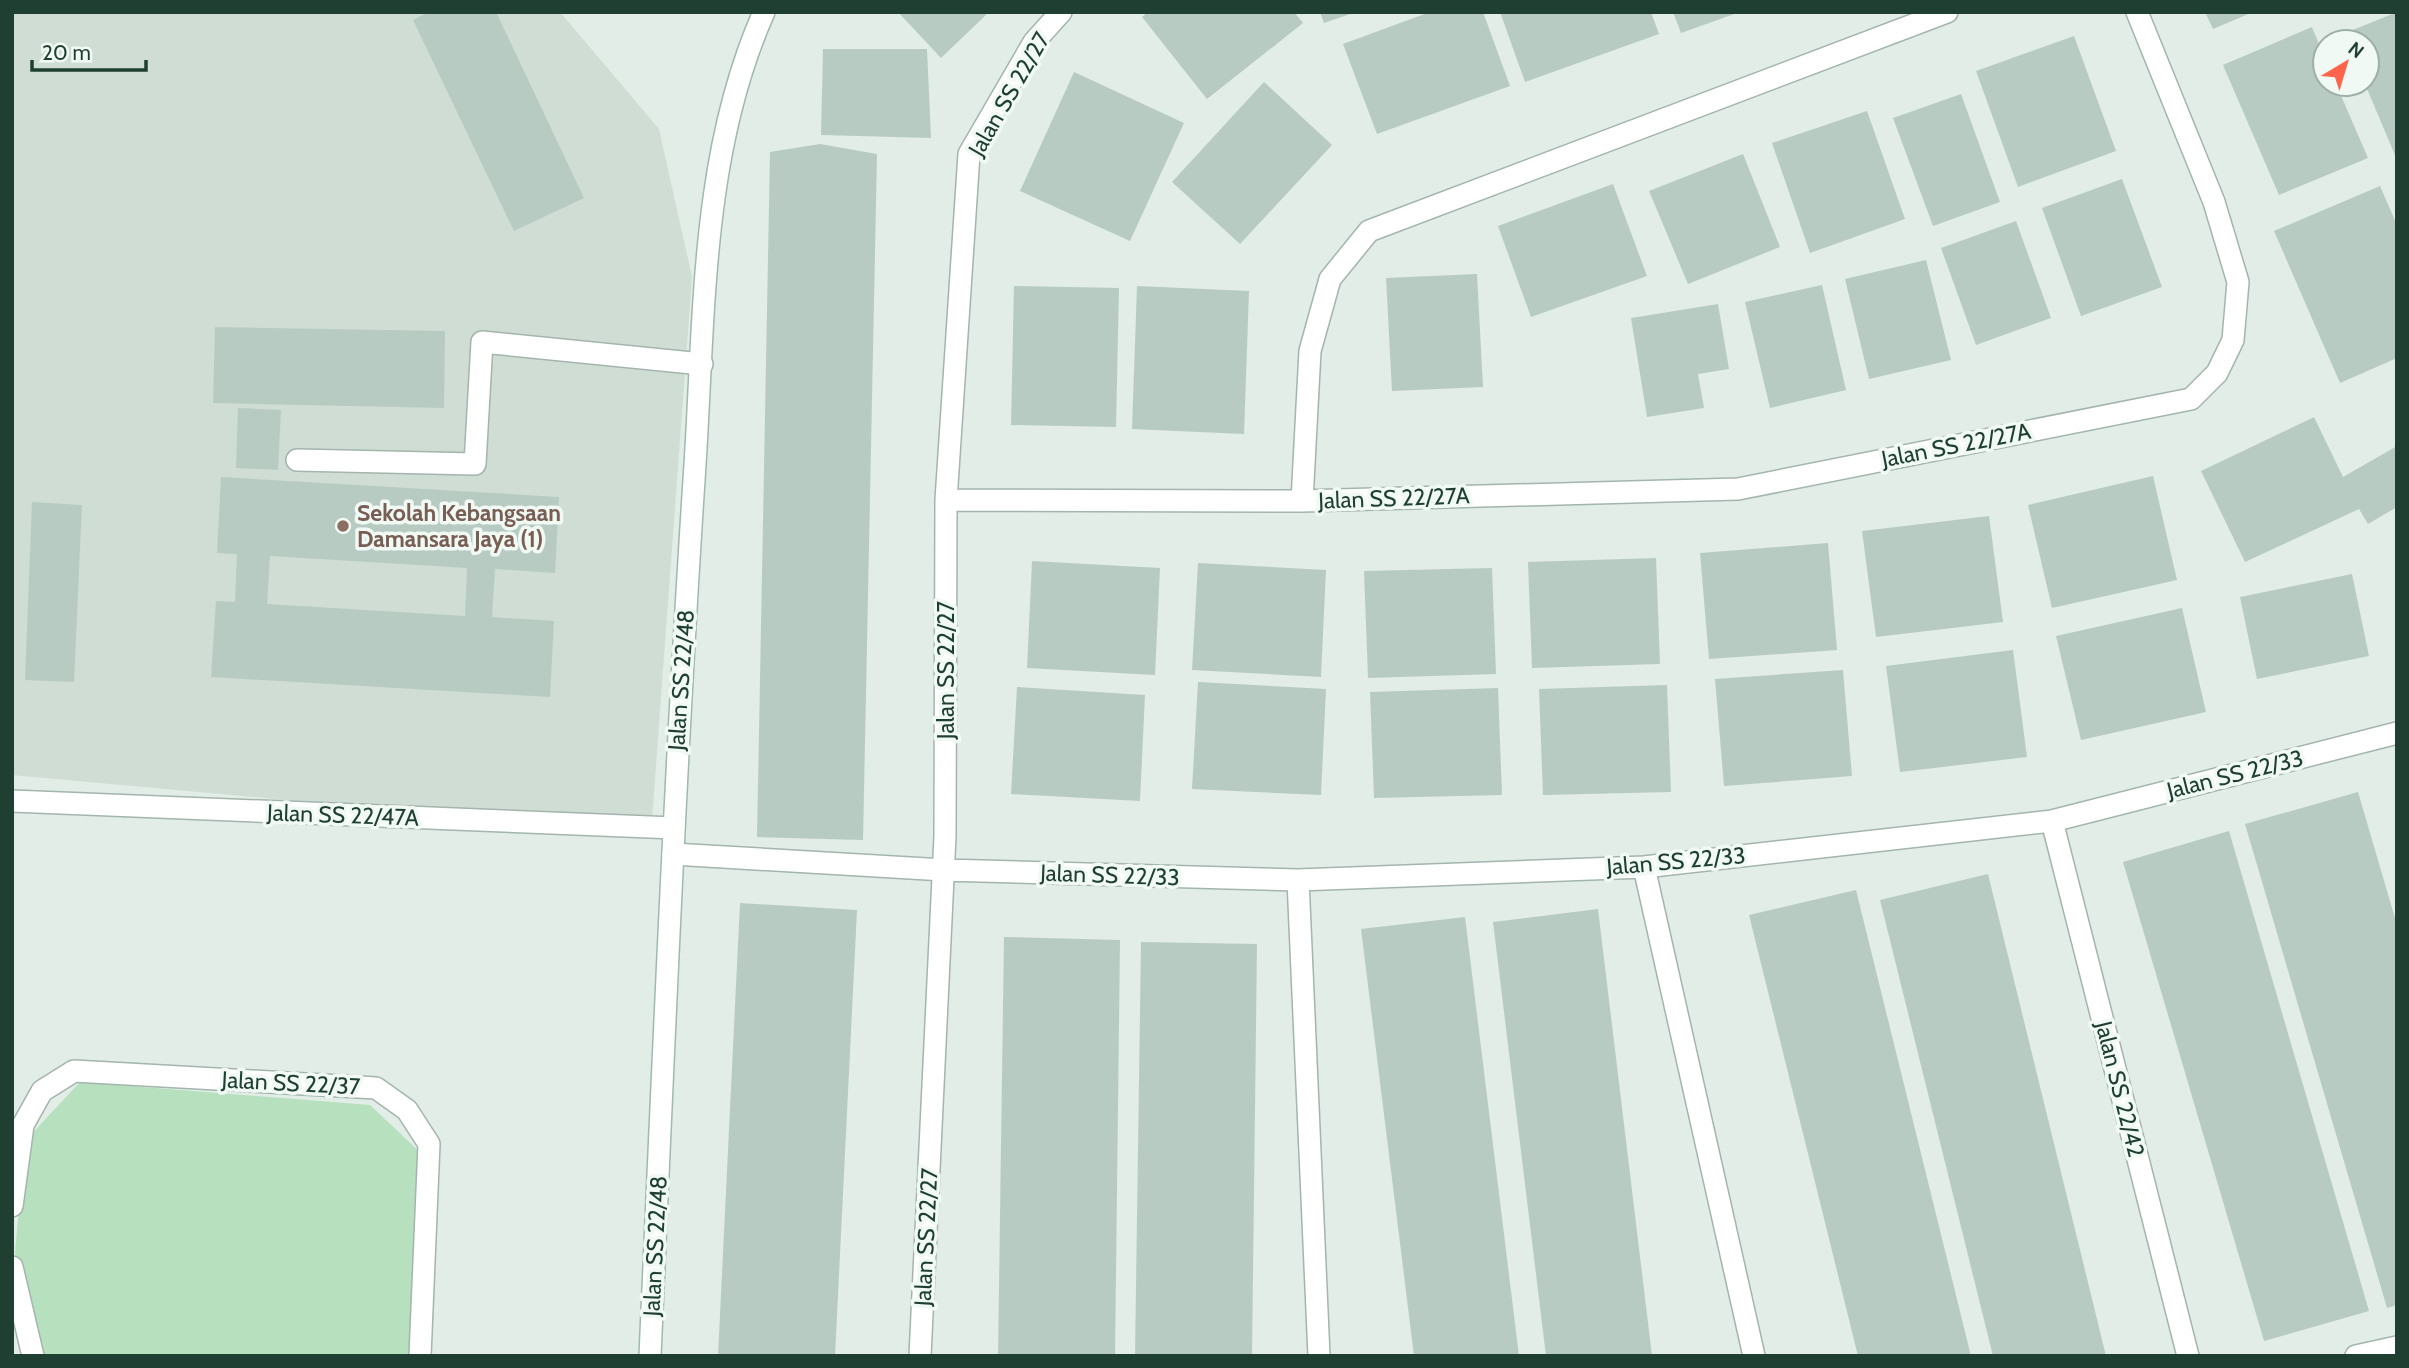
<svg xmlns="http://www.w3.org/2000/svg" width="2409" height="1368" font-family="Cabin,sans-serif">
<rect width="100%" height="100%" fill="#e1ede6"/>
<path fill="#cfddd5" d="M 12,12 L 560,12 L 659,129 L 692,277 L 651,833 L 12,775 Z"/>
<path fill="#b7e0be" d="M 80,1082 L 370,1105 L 424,1156 L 417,1356 L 40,1356 L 15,1253 L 25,1141 Z"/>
<path fill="#b8cbc2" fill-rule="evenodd" d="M 429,12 L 496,12 L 584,198 L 514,231 L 413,20 Z
M 898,12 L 989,12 L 941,58 Z
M 1148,12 L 1294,12 L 1303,23 L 1207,99 L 1142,17 Z
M 1320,12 L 1353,12 L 1353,13 L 1324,23 Z
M 1430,12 L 1483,12 L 1510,86 L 1377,134 L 1343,44 Z
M 1500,12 L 1651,12 L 1659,34 L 1525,82 Z
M 1673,12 L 1737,12 L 1737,13 L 1681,33 Z
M 2205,12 L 2253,12 L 2213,29 Z
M 2397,12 L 2397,160 L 2365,84 L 2367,84 L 2367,42 L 2347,42 L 2343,34 Z
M 2312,27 L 2325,59 L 2325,84 L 2336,84 L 2368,158 L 2279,195 L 2223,65 Z
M 2074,36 L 2116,151 L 2018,187 L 1976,71 Z
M 823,49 L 927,49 L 931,138 L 821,135 Z
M 1074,72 L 1184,123 L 1130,241 L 1020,191 Z
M 1264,82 L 1332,145 L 1240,244 L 1172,182 Z
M 1961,94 L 2000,202 L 1933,226 L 1893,118 Z
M 1867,111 L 1905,219 L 1810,253 L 1772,143 Z
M 820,144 L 877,154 L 863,840 L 757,837 L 770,152 Z
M 1743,154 L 1780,247 L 1688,284 L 1649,191 Z
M 2122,179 L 2162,287 L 2081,316 L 2042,208 Z
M 1613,184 L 1647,276 L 1531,317 L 1498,226 Z
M 2380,186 L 2397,225 L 2397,358 L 2340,383 L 2274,231 Z
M 2016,221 L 2051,318 L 1976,345 L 1941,248 Z
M 1926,260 L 1951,360 L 1869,379 L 1845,279 Z
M 1477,274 L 1483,387 L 1392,391 L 1386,278 Z
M 1822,285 L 1846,390 L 1770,408 L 1745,302 Z
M 1014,286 L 1119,288 L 1116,427 L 1011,425 Z
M 1137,286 L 1249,291 L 1244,434 L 1132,429 Z
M 1718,304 L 1729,369 L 1698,374 L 1704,408 L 1647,417 L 1631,318 Z
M 215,327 L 445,331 L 444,408 L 213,403 Z
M 238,408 L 281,410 L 278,470 L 236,468 Z
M 2314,417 L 2343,477 L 2397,446 L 2397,507 L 2368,524 L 2359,509 L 2245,562 L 2201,471 Z
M 2153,476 L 2177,580 L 2052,608 L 2028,505 Z
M 221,477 L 559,497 L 555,573 L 495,569 L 492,617 L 554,621 L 550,697 L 211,677 L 216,601 L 235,602 L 237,554 L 217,553 ZM 270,556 L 467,568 L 465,616 L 267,604 Z
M 32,502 L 82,505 L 74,682 L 25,680 Z
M 1989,516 L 2003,622 L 1876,637 L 1862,531 Z
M 1828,543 L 1837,650 L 1709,659 L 1700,553 Z
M 1656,558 L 1660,664 L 1532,668 L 1528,562 Z
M 1032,561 L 1160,568 L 1155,675 L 1027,668 Z
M 1198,563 L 1326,570 L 1321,677 L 1192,670 Z
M 1492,568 L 1496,674 L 1368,678 L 1364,571 Z
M 2352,574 L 2369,656 L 2257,679 L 2240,597 Z
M 2182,608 L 2206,712 L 2081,740 L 2056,636 Z
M 2013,650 L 2027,757 L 1900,772 L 1886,666 Z
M 1843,670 L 1852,776 L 1724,786 L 1715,679 Z
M 1198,682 L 1326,689 L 1321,795 L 1192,789 Z
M 1667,685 L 1671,792 L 1543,795 L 1539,689 Z
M 1017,687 L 1145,695 L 1140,801 L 1011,794 Z
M 1498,688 L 1502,795 L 1374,798 L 1370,692 Z
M 2358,792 L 2397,925 L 2397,1305 L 2387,1308 L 2245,824 Z
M 2229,831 L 2369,1311 L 2264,1341 L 2123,862 Z
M 1988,874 L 2106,1356 L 1993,1356 L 1880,900 Z
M 1856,890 L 1971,1356 L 1858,1356 L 1749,915 Z
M 740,903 L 857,910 L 835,1356 L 718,1356 Z
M 1598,909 L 1652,1356 L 1546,1356 L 1493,922 Z
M 1465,917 L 1519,1356 L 1414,1356 L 1361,929 Z
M 1004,937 L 1120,940 L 1115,1356 L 998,1356 Z
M 1141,942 L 1257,944 L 1252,1356 L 1135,1356 Z"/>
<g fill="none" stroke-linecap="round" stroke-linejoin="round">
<g stroke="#a3b5ad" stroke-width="24">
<path id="lane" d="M 297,460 L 475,464 L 482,342 L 702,364
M 673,854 L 944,870"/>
</g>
<g stroke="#a3b5ad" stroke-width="24">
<path id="street" d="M 946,500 L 1302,501 L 1738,489 L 2191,399 L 2217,373 L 2233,340 L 2238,282 L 2214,202 L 2137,12
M 1302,501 L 1310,351 L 1330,279 L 1369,231 L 1947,12
M 12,801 L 674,828
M 2052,821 L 2188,1356
M 1644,867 L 1754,1356
M 944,870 L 1298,880 L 1644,867 L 2052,821 L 2397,733
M 1298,880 L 1319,1356
M 12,1206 L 23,1125 L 42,1091 L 74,1071 L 376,1088 L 407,1110 L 429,1144 L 420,1356
M 12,1267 L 33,1356
M 920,1356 L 945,836 L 946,500 L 969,154 L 1034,42 L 1061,12
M 2356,1356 L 2397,1347"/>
</g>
<g stroke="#9ebaad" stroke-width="24">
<path id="secondary" d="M 650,1356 C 663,1064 675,772 694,480 C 705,324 699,158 764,12"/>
</g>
<use href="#lane" stroke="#fff" stroke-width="21"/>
<use href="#street" stroke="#fff" stroke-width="21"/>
<use href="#secondary" stroke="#fff" stroke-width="21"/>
</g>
<circle fill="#8d6e63" stroke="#f1f9f4" stroke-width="2.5" cx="343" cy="526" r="7"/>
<g text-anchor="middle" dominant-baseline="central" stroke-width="7" stroke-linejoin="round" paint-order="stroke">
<g font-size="23" fill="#1f3f33" stroke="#f1f9f4">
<text transform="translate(1009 94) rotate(-60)">Jalan SS 22/27</text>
<text transform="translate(1956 445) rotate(-11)">Jalan SS 22/27A</text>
<text transform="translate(1394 498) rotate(-2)">Jalan SS 22/27A</text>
<text transform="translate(946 670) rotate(-90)">Jalan SS 22/27</text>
<text transform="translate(681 680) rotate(-86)">Jalan SS 22/48</text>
<text transform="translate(2235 774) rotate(-14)">Jalan SS 22/33</text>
<text transform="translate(343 815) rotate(2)">Jalan SS 22/47A</text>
<text transform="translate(1676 861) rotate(-5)">Jalan SS 22/33</text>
<text transform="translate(1110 875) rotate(2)">Jalan SS 22/33</text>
<text transform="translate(291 1083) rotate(3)">Jalan SS 22/37</text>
<text transform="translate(2120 1089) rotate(76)">Jalan SS 22/42</text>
<text transform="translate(926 1237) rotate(-87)">Jalan SS 22/27</text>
<text transform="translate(655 1246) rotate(-87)">Jalan SS 22/48</text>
</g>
<g font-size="23" font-weight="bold" fill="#785e54" stroke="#f1f9f4" text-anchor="start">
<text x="357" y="513">Sekolah Kebangsaan<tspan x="357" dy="26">Damansara Jaya (1)</tspan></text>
</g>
</g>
<rect width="2409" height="1368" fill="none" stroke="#1f3f33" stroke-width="28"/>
<g transform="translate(2346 63) rotate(38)"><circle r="33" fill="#f1f9f4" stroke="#9dafa7" stroke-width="2"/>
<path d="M0-5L12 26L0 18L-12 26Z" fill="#ff654c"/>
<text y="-10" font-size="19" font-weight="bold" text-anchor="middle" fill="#1f3f33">N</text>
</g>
<path d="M32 60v10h114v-10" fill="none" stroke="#1f3f33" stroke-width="3.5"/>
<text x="42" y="60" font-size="21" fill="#1f3f33" stroke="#f1f9f4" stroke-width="5" paint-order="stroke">20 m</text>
</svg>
